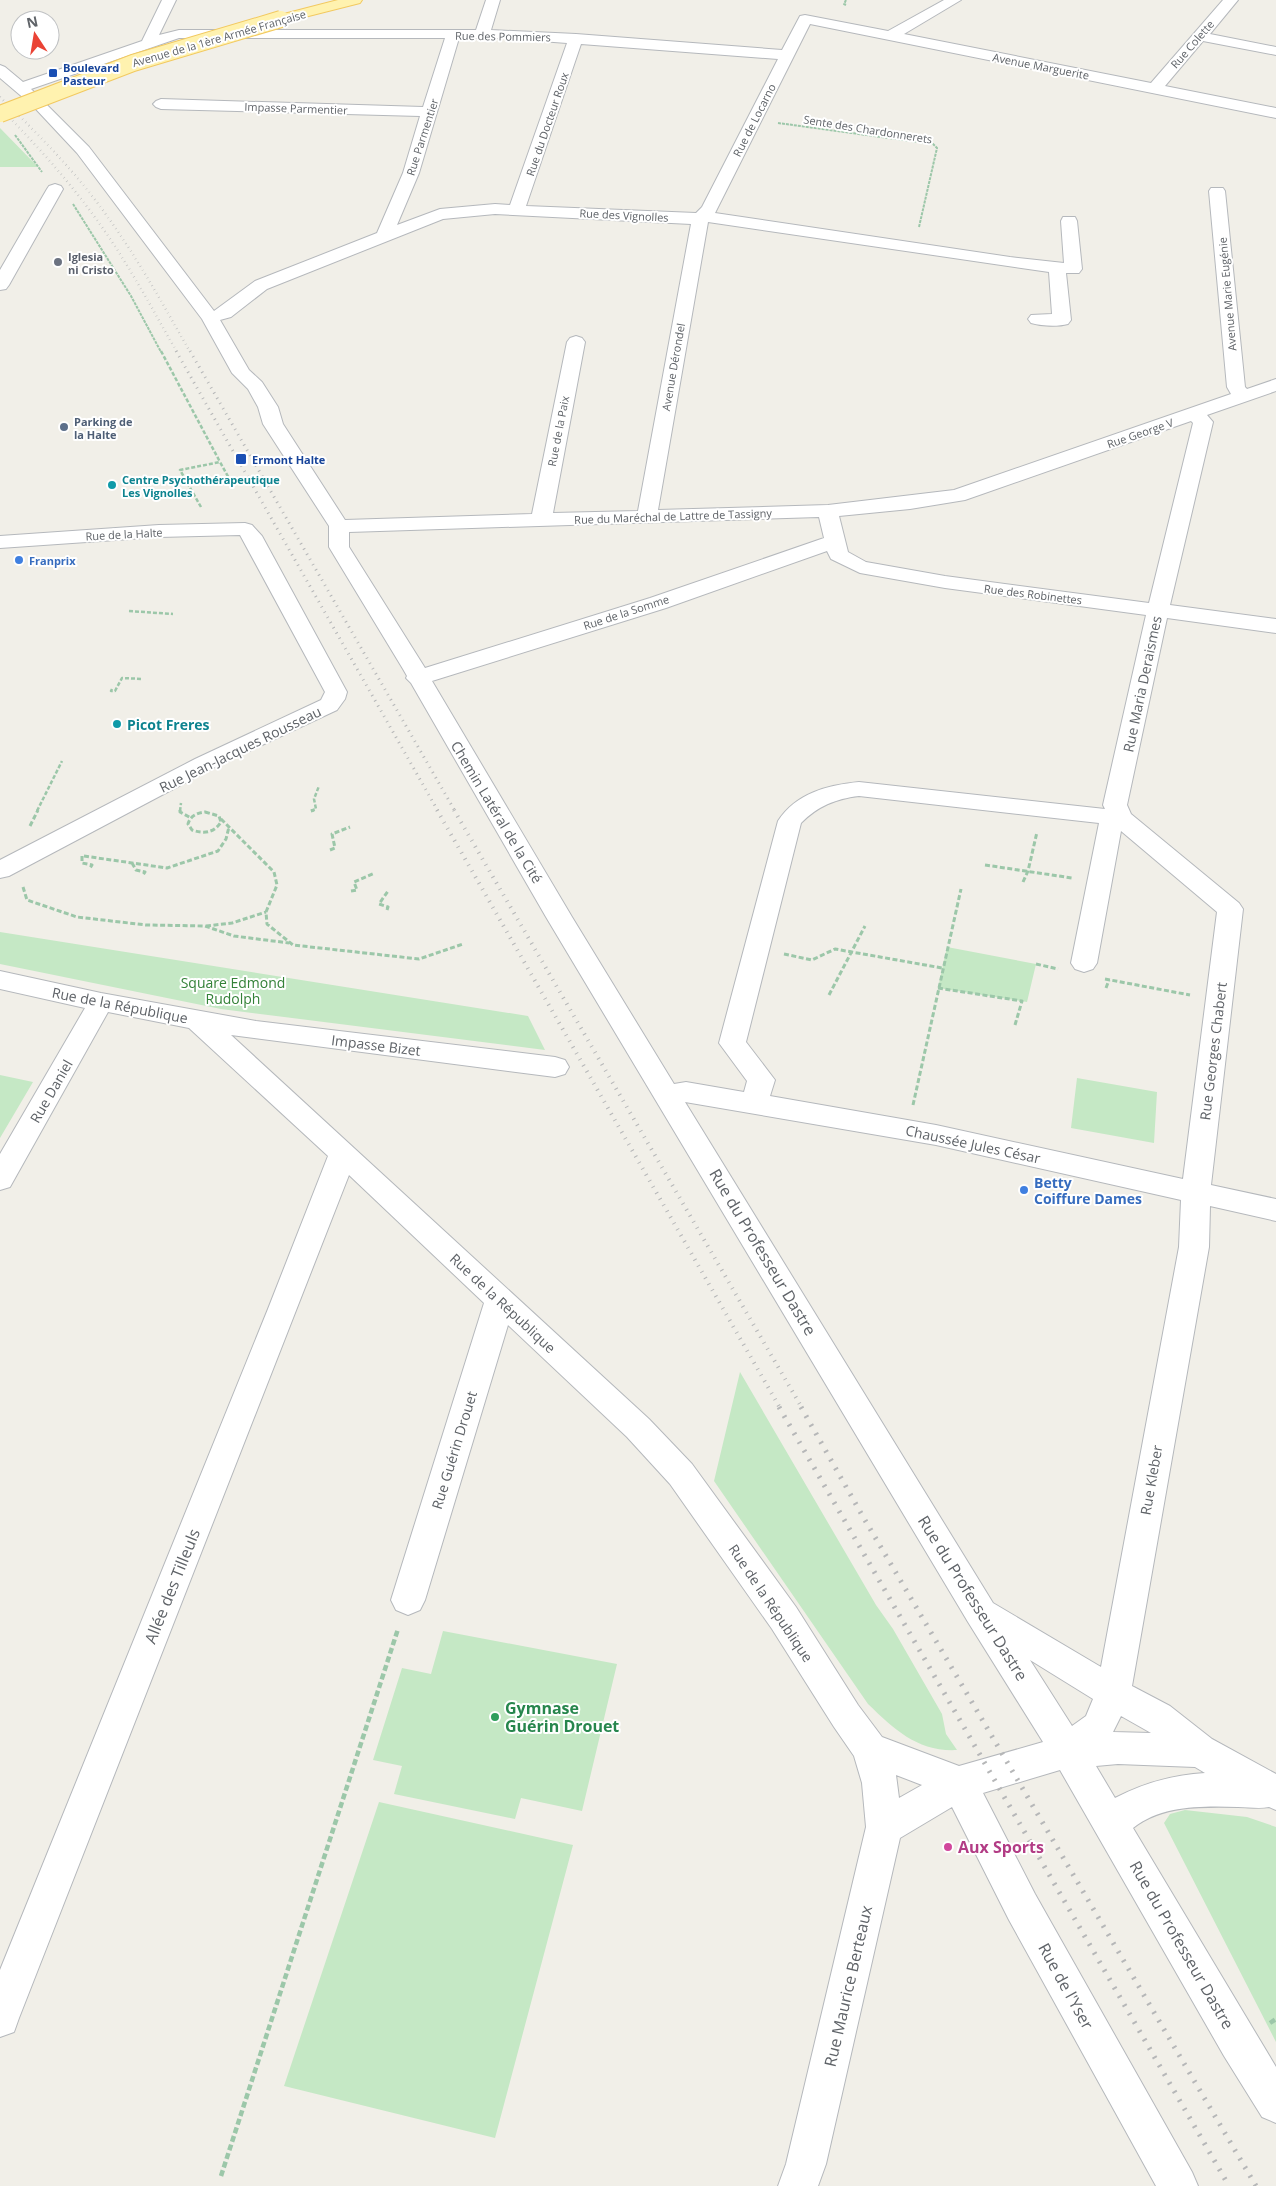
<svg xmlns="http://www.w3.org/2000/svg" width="1276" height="2186" font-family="'Open Sans',sans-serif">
<rect width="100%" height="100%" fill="#f1efe8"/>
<path fill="#c5e8c5" d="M 0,128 L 38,167 L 0,167 Z
M 0,932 L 528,1016 L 545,1050 L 221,1009 L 0,964 Z
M 947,947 L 1036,964 L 1027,1002 L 938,988 Z
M 0,1075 L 33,1082 L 0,1138 Z
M 1077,1078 L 1157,1092 L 1154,1143 L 1071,1128 Z
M 740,1372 L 876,1605 L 893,1629 L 942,1714 L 946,1734 L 957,1750 C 918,1752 895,1730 868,1704 L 714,1481 Z
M 443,1631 L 617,1664 L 582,1811 L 521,1798 L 515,1819 L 394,1794 L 402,1766 L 373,1760 L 402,1668 L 431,1674 Z
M 379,1802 L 573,1845 L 495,2138 L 284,2086 Z
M 1185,1810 L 1247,1817 L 1276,1827 L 1276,2042 L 1164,1823 L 1170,1814 Z"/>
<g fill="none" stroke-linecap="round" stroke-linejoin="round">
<g stroke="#b5b8bc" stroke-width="2">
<path id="minor" d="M 162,0 L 176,0 L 159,35 L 179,30 L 476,30 L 486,0 L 500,0 L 491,30 L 576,34 L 782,50 L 800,16 L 805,15 L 888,31 L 944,0 L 961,0 L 904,34 L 1151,83 L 1223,0 L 1238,0 L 1210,34 L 1276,47 L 1276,55 L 1203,41 L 1165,86 L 1276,108 L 1276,118 L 810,24 L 715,213 L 1010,257 L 1064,263 L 1061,221 L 1063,217 L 1075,217 L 1077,221 L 1082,269 L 1079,273 L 1066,273 L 1071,320 L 1068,324 C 1057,327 1042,326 1031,323 L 1028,319 L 1031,315 L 1052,314 L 1049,272 L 708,222 L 658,510 L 828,505 L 954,490 L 1231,394 L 1227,387 L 1209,191 L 1211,188 L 1223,188 L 1225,191 L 1245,387 L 1247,389 L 1276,379 L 1276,391 L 1207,415 L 1213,422 L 1170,605 L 1276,619 L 1276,633 L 1167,618 L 1127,805 L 1131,814 L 1239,903 L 1243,909 L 1211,1185 L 1276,1199 L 1276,1221 L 1210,1206 L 1209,1247 L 1132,1686 L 1170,1706 L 1212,1739 L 1276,1774 L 1276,1810 L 1269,1807 C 1259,1809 1248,1807 1238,1807 C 1203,1806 1162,1805 1133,1828 L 1276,2067 L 1276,2123 L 1262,2117 L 1224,2056 L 1060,1770 L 983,1793 L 1035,1894 L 1192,2172 L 1198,2186 L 1156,2186 L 1009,1920 L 952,1807 L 900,1838 L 826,2164 L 818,2186 L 778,2186 L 786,2164 L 866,1827 L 862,1783 L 854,1756 L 834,1727 L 772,1629 L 670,1484 L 627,1437 L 508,1325 L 425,1600 L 420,1610 L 408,1615 L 396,1610 L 391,1600 L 484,1303 L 349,1175 L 19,2018 L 14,2032 L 0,2037 L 0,1970 L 268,1309 L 328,1156 L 189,1028 L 108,1012 L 10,1187 L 0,1190 L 0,1154 L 85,1008 L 0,989 L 0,971 L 101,993 L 256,1021 L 555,1057 L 565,1060 L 569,1067 L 565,1074 L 555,1077 L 231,1035 L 649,1419 L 692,1464 L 796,1607 L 858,1705 L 882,1737 L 959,1766 L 1043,1742 L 968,1622 L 546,917 L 411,683 L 406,678 L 407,676 L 403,669 L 329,547 L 329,526 L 263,424 L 258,407 L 248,389 L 232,373 L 202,319 L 77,153 L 33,106 L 0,78 L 0,65 L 5,67 L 23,82 L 142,41 ZM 179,38 L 445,38 L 423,107 L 161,99 L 156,101 L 153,104 L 156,107 L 161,109 L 420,116 L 403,173 L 377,233 L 255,281 L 214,311 L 89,147 L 31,89 ZM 459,38 L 502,38 L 567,43 L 510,205 L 495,204 L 440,209 L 397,225 L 419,173 ZM 581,44 L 778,59 L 702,207 L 696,213 L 526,206 ZM 495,214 L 691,224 L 638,511 L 553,513 L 585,342 L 582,338 L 576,336 L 570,338 L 567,342 L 532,514 L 345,520 L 283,424 L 278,407 L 262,382 L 249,370 L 220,320 L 231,317 L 267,289 L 443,219 ZM 1191,421 L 1193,423 L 1149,603 L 945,576 L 866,562 L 848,552 L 839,516 L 910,509 L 965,500 ZM 819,517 L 824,538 L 650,598 L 425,668 L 349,547 L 349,532 ZM 827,551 L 831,559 L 860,573 L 945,588 L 1146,615 L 1103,805 L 1105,809 L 859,782 C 828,785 796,793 778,821 L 719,1043 L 747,1081 L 744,1092 L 686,1082 L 674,1084 L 572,917 L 432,681 L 666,608 ZM 859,796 L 1099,823 L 1071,963 L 1075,969 L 1084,972 L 1093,969 L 1097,963 L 1121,831 L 1217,912 L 1183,1179 L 936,1125 L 770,1096 L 775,1080 L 746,1042 L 801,823 C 818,806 835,799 859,796 ZM 685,1102 L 936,1145 L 1181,1200 L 1179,1247 L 1101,1667 L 993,1603 ZM 1030,1660 L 1093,1699 L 1086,1716 L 1072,1726 ZM 1121,1716 L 1151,1733 L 1113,1732 ZM 1118,1764 L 1195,1767 L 1205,1773 C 1172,1775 1144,1783 1115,1798 L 1096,1766 ZM 896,1775 L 922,1785 L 899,1798 Z
M 55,184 L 61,186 L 63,189 L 9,285 L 6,289 L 0,290 L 0,270 L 47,189 L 49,186 Z
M 245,523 L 252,525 L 262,536 L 347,692 L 345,699 L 337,710 L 211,769 L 9,876 L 0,878 L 0,860 L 195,759 L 321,700 L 325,692 L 240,535 L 159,537 L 0,548 L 0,536 L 159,525 Z"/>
</g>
<g stroke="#f2c960" stroke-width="2">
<path id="major" d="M 338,0 L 362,0 L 360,3 L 281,23 L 276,22 L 274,19 L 276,16 Z"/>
</g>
<path stroke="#9cc7a9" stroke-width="2" stroke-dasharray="3 1" stroke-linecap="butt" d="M 846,0 L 844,4 L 846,5
M 778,123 L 933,144 L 937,148 L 919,227
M 15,135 L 42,172
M 73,204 L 131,296 L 161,352"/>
<path stroke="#9cc7a9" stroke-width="2.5" stroke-dasharray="4 2" stroke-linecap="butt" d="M 161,351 L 220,462
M 186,482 L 202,480
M 201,507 L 180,470 L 220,462 L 230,480
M 129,611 L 173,614
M 112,689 L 111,691 L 115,691 L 122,678 L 143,679
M 37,811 L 62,761
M 180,811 L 181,803
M 311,811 L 316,809 L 314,799 L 319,786"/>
<path stroke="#9cc7a9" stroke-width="3" stroke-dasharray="5 2.5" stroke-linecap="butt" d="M 180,810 L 180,812 L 191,818
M 311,811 L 314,810
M 205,812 L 219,816 L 221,822 C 214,833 204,834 192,830 L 188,824 C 190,816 197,813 205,812 Z
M 221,819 L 274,872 L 277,885 L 266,912 L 267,924 L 293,945 L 419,959 L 463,944
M 30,826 L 38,810
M 330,850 L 335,848 L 332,834 L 350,827
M 82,856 L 82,863 L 92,865 L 90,868
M 84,856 L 167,868 L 218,851 L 226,839 L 229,827
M 132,863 L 136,870 L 145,872 L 143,875
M 985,865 L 1072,878
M 1023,882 L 1028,871 L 1037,832
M 23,887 L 27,900 L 77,917 L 146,925 L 205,926 L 234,936 L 289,943
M 351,891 L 357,890 L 354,882 L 375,873
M 387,910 L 388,907 L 379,904 L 388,891
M 206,926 L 232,923 L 266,912
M 784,954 L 812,960 L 835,949 L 942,968
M 1036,964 L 1058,969
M 1105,979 L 1190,995
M 938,988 L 1022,1001 L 1015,1025
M 1106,988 L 1109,980
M 829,995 L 865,926
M 913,1105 L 961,889"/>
<path stroke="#9cc7a9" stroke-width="4.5" stroke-dasharray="6 3" stroke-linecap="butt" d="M 1270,2023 L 1276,2019
M 221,2176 L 398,1629"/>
<use href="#minor" fill="#fff" fill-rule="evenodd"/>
<use href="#major" fill="#fff2af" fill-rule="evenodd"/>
<path stroke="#b6b7b8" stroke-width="2.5" stroke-dasharray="0.5 4" stroke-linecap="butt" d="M 0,97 C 38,134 76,172 107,216 C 138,259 164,306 190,352
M 0,108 C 46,154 89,204 123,259 C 142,289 159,321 177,352"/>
<path stroke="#b6b7b8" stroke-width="3" stroke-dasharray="1 5" stroke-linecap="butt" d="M 176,351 L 438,811
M 190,351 L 455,811"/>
<path stroke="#b6b7b8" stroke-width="4" stroke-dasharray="1 6" stroke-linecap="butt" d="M 437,810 L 780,1408
M 454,810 L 802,1408"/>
<path stroke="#b6b7b8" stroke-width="5" stroke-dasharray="2 8" stroke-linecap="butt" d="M 779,1407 L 1229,2186
M 801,1407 L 862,1515 L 1256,2186"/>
<g stroke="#f2c960" stroke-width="18" stroke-linecap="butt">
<path id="major-bridge" d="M 0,114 L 133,63 L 281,19"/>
</g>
<use href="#major-bridge" stroke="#fff2af" stroke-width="16"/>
</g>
<g fill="#1a4fb4" stroke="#fff" stroke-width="2">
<rect x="48" y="68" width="10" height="10" rx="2.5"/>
<rect x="235" y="453" width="12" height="12" rx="2.5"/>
</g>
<circle fill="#6b7280" stroke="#fff" stroke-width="2" cx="58" cy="262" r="5"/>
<circle fill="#5c6f8a" stroke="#fff" stroke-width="2" cx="64" cy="427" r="5"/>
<g fill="#0f9aa8" stroke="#fff" stroke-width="2">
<circle cx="112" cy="485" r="5"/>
<circle cx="117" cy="724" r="5"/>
</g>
<g fill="#3f7fe0" stroke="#fff" stroke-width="2">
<circle cx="19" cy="560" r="5"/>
<circle cx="1024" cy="1190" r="5"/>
</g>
<circle fill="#2e9e5b" stroke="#fff" stroke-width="2" cx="495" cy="1717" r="5"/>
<circle fill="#d1479c" stroke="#fff" stroke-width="2" cx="948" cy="1847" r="5"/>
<g text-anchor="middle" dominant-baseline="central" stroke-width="4" stroke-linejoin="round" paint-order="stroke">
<g font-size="11" fill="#5f6368" stroke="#fff">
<text transform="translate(503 36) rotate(1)">Rue des Pommiers</text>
<text transform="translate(219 38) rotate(-16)">Avenue de la 1ère Armée Française</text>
<text transform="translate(1192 44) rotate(-49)">Rue Colette</text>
<text transform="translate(1041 66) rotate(11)">Avenue Marguerite</text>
<text transform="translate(296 108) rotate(2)">Impasse Parmentier</text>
<text transform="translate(754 120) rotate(-63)">Rue de Locarno</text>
<text transform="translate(547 124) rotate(-71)">Rue du Docteur Roux</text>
<text transform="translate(868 129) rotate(9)">Sente des Chardonnerets</text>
<text transform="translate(422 137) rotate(-72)">Rue Parmentier</text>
<text transform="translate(624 215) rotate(3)">Rue des Vignolles</text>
<text transform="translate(1227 294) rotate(-95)">Avenue Marie Eugénie</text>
<text transform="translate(673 367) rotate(-80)">Avenue Dérondel</text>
<text transform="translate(558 431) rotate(-79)">Rue de la Paix</text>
<text transform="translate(1140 433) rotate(-19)">Rue George V</text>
<text transform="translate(673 516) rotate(-2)">Rue du Maréchal de Lattre de Tassigny</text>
<text transform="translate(124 534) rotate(-3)">Rue de la Halte</text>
<text transform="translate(1033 594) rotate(7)">Rue des Robinettes</text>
<text transform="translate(626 612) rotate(-18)">Rue de la Somme</text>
</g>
<g font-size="11" font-weight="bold" fill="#164399" stroke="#fff" text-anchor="start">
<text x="63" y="67">Boulevard<tspan x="63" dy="13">Pasteur</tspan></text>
<text x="252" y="459">Ermont Halte</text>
</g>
<g font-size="11" font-weight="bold" fill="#5b616d" stroke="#fff" text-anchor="start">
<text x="68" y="256">Iglesia<tspan x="68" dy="13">ni Cristo</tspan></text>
</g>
<g font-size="11" font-weight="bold" fill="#4e5e75" stroke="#fff" text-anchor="start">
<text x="74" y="421">Parking de<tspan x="74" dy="13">la Halte</tspan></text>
</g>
<g font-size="11" font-weight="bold" fill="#0d838f" stroke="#fff" text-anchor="start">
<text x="122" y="479">Centre Psychothérapeutique<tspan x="122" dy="13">Les Vignolles</tspan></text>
</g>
<g font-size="11" font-weight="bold" fill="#366cbe" stroke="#fff" text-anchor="start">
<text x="29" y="560">Franprix</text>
</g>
<g font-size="14" fill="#5f6368" stroke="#fff">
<text transform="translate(1142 684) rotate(-78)">Rue Maria Deraismes</text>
<text transform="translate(240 749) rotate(-26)">Rue Jean-Jacques Rousseau</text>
<text transform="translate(497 812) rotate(59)">Chemin Latéral de la Cité</text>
<text transform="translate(120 1005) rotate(11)">Rue de la République</text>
<text transform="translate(376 1045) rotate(7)">Impasse Bizet</text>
<text transform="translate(1213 1051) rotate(-83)">Rue Georges Chabert</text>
<text transform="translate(51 1091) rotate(-60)">Rue Daniel</text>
<text transform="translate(973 1144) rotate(12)">Chaussée Jules César</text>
<text transform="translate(503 1303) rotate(43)">Rue de la République</text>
<text transform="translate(454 1450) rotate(-73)">Rue Guérin Drouet</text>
<text transform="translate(1151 1480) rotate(-80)">Rue Kleber</text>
<text transform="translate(771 1603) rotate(56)">Rue de la République</text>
</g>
<g font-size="14" font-weight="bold" fill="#0d838f" stroke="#fff" text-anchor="start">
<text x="127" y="724">Picot Freres</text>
</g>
<g font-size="14" fill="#348238" stroke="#fff">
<text x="233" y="982">Square Edmond<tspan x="233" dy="16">Rudolph</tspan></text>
</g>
<g font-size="14" font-weight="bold" fill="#366cbe" stroke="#fff" text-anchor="start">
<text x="1034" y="1182">Betty<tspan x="1034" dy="16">Coiffure Dames</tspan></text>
</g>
<g font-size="16" fill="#5f6368" stroke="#fff">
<text transform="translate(763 1252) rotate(59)">Rue du Professeur Dastre</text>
<text transform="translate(172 1586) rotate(-68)">Allée des Tilleuls</text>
<text transform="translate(973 1598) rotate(58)">Rue du Professeur Dastre</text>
<text transform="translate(1182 1945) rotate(60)">Rue du Professeur Dastre</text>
<text transform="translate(848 1986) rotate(-77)">Rue Maurice Berteaux</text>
<text transform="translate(1066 1986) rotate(61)">Rue de l'Yser</text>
</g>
<g font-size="16" font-weight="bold" fill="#27864d" stroke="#fff" text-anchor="start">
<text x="505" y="1708">Gymnase<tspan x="505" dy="18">Guérin Drouet</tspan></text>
</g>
<g font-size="16" font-weight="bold" fill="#b23c85" stroke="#fff" text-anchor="start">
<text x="958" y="1847">Aux Sports</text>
</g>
</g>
<g transform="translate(35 35) rotate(348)"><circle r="24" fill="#ffffff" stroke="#bfc1c3"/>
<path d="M0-4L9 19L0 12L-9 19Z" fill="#ea4335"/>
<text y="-8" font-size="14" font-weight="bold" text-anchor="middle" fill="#5f6368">N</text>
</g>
</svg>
